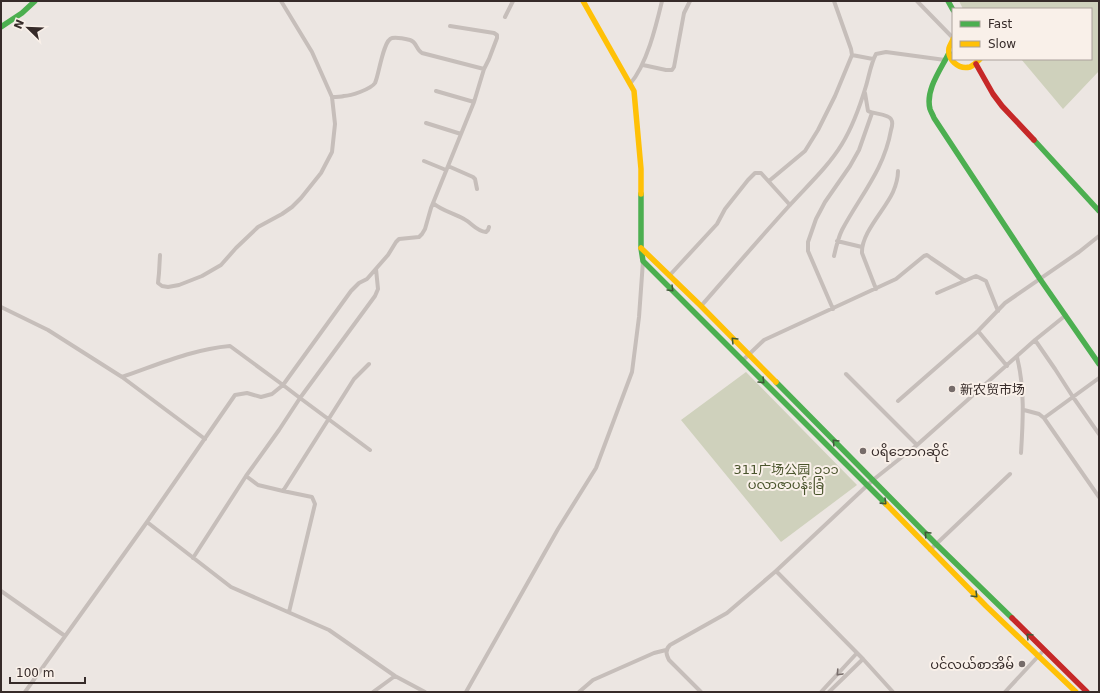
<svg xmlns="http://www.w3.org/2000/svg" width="1100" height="693" font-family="'DejaVu Sans','Noto Sans SC','Noto Sans Myanmar',sans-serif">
<rect width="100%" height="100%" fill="#ece6e2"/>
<path fill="#cfd1bc" d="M 959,1 L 1099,1 L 1099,71 L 1063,109 L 1021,59 L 1091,59 L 1091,9 L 963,9 Z
M 746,372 L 857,485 L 781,542 L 681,420 Z"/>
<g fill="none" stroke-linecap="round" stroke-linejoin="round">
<path stroke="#c6beba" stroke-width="4" d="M 834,1 L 851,49 L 852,55 L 873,59
M 917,1 L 953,38
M 505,17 L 513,1
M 643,65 L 666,70 L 672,70 L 674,67 L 684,13 L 690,1
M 630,84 C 647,64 656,26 662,1
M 436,91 L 474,102
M 332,97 C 336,97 340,97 344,96 C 351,96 371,89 375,83 C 379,75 383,40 392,38 C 396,37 406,39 410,40 C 417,42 416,50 422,53 L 484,69
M 426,123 L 461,134
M 424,161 L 446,170
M 448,166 L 473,177 L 475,179 L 477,189
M 769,181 L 805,151 L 818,130 L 835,96 L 852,55
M 433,203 C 442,211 454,213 464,219 C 472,223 476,231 486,232 L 488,230 L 489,227
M 837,241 L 862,247
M 160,255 L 159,273 L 158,283 L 162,286 L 168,287 L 179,285 L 202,276 L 221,265 L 236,248 L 258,227 L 282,214 L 292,207 L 301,198 L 321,173 L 332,152 L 335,124 L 332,97 L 312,52 L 281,1
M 834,256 C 836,247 838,238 842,230 C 860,196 884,170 891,130 C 892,127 893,122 891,119 C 888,114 874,114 868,111 L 865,93
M 669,276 L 717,224 L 725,209 L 748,180 L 755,173 L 761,173 L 790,205
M 876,289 L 862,253 C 861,233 885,210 893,192 C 896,185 898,178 898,171
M 937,293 L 976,276 L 986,281 L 998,311
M 701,306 C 730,273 759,239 789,206 C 807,186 828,167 842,144 C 853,126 860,106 866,86 C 869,76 871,63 876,54 L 886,52 L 945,60
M 1,307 L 48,330 L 122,377 L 205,439
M 833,309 L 808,251 L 808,242 L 816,219 L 825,202 L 850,166 L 859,150 L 872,113
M 978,331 L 1007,366
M 1035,340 L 1055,369 L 1073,397 L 1099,434
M 1017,357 C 1025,389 1023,421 1021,453
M 742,361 L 764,340 L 896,279 L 924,256 L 927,255 L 931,258 L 965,281
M 846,374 L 917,445
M 898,401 L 978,331 L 1005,303 L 1079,252 L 1099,236
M 1024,410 L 1039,414 L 1044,418 L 1099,497
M 1044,418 L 1099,378
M 370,450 L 300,398 L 375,296 L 378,289 L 376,269
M 246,476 L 258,485 L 283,491 L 354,379 L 369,364
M 283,491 L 312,497 L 315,504 L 289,612
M 147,522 L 231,587 L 329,630 L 395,676 L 425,692
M 930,550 L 1010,474
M 193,558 L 246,476 L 279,430 L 300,398 L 283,385 L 351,291 L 359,283 L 367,279 L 388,255 L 396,242 L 399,239 L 419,237 L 422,234 L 425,229 L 431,208 L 474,102 L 484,69 L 489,59 L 497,38 L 497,35 L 494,33 L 450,26
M 776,571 L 863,659 L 893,692
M 1,591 L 65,636
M 25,692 L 147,522 L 235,395 L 247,393 L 261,397 L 272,394 L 283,385 L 230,346 C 193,349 157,365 122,377
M 373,692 L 395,676
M 466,692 L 558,529 L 596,468 L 632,372 L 639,317 L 643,261
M 579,692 L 593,680 L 654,653 L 666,650
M 701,692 L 669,660 C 666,654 665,650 670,645 L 727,613 L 776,571 L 873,480 L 917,445 L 1035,340 L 1066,315
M 821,692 L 857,653
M 829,692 L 863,659
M 1005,692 L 1044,650"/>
<path stroke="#4caf50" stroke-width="5.5" d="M 948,1 L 953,10
M 1,27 L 22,13 L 35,1
M 949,53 C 941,69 925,90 930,109 C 931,112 933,115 934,118 L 1040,279 L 1099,364
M 1034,140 L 1099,211
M 641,194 L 641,248 L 643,261 L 886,504
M 776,382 L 936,544 L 1012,618"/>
<path stroke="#ffc107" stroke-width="5.5" d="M 583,1 L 634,91 L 641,169 L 641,194
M 953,39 C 952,42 950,45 949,48 C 947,59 958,70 970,67 C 974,65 977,62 980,59
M 641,248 L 701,306 L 776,382
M 886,504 L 986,606 L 1076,692"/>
<path stroke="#c62828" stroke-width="5.5" d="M 976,64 L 993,94 L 1002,106 L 1034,140
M 1012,618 L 1087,692"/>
</g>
<defs><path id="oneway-chevron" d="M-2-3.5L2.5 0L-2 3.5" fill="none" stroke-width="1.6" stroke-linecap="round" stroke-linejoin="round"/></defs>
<g stroke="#3e5937">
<use href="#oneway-chevron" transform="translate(671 289) rotate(45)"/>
<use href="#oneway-chevron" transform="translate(734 340) rotate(-135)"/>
<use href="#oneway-chevron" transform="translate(762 381) rotate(45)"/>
<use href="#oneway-chevron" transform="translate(835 442) rotate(-135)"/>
<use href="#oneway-chevron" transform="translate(884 502) rotate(44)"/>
<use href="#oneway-chevron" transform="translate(927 534) rotate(-134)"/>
<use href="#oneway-chevron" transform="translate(975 595) rotate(45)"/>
<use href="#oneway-chevron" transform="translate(1029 636) rotate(-135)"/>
</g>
<use stroke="#776d6a" href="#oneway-chevron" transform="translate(839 673) rotate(133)"/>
<g fill="#766c6a" stroke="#f9f0e9" stroke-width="1.5">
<circle cx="952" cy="389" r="4"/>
<circle cx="863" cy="451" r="4"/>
<circle cx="1022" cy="664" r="4"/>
</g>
<g text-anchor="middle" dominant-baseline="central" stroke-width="4" stroke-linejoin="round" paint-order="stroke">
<g font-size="13" fill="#362b29" stroke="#f9f0e9" text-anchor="start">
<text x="960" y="389">新农贸市场</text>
<text x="871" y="451">ပရိဘောဂဆိုင်</text>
<text x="1014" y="664" text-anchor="end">ပင်လယ်စာအိမ်</text>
</g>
<g font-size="13" fill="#4a542d" stroke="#f9f0e9">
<text x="786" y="469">311广场公园 ၃၁၁<tspan x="786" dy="15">ပလာဇာပန်းခြံ</tspan></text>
</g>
</g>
<rect width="1100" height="693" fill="none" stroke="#362b29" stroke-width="4"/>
<rect x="952" y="8" width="140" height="52" fill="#f9f0e9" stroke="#aba19c"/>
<rect x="960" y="21" width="20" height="6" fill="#4caf50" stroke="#aba19c"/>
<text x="988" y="28" font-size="12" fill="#362b29">Fast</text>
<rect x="960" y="41" width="20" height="6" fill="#ffc107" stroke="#aba19c"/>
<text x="988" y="48" font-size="12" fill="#362b29">Slow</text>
<g transform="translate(28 28) rotate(293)" stroke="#f9f0e9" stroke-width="3" paint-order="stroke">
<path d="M0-3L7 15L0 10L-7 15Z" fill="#362b29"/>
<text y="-6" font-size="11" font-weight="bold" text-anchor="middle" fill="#362b29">N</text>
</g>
<path d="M10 677v6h75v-6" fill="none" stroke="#362b29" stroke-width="2"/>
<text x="16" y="677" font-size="12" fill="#362b29" stroke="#f9f0e9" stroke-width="3" paint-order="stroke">100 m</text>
</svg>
